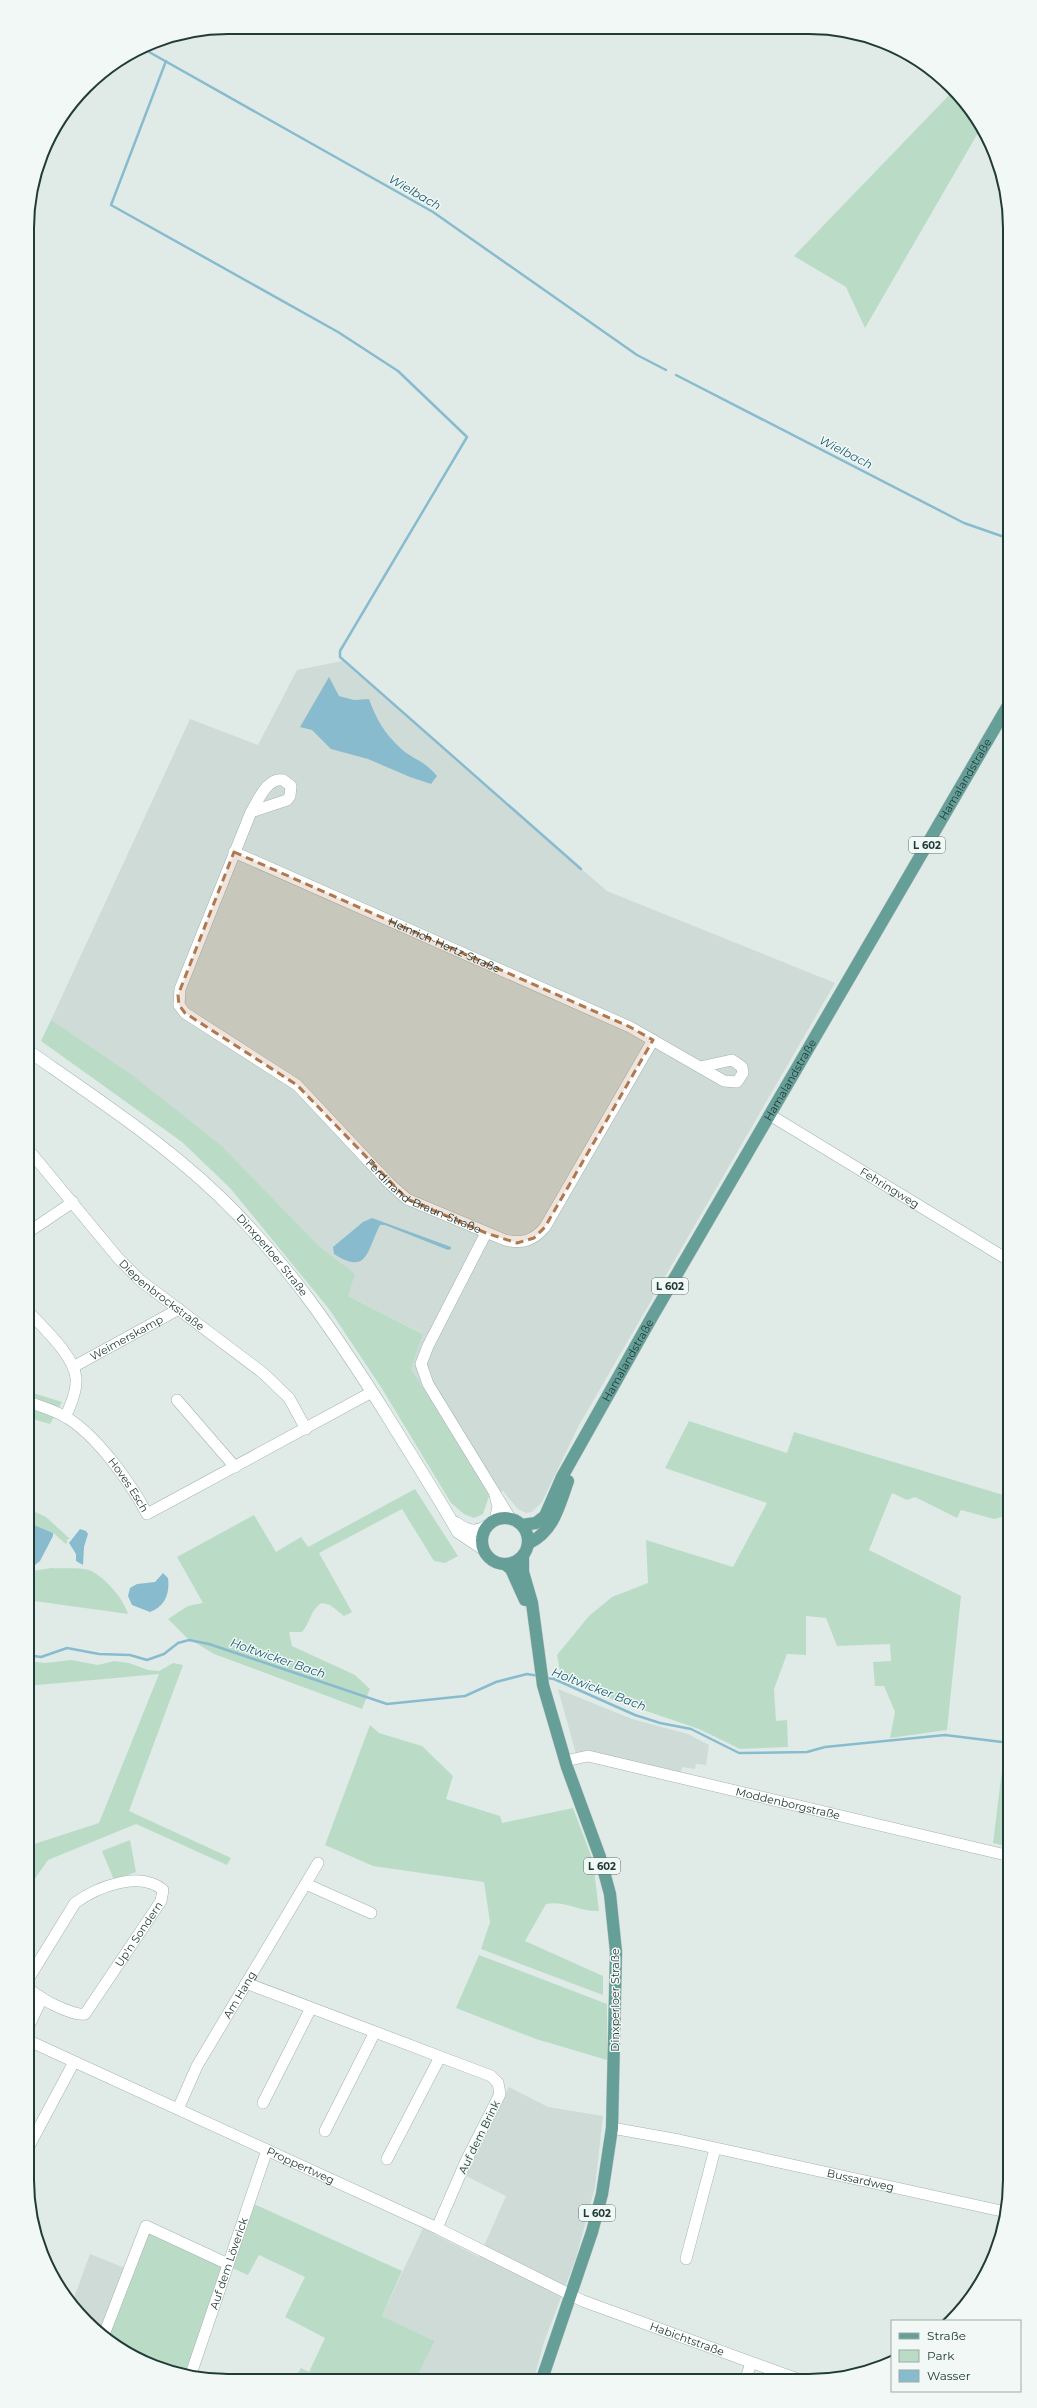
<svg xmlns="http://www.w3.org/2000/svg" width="1037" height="2408" font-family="Montserrat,sans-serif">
<rect width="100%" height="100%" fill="#e0ebe8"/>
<path fill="#cfdbd7" d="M 342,661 L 607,891 L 835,983 L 578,1427 L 542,1502 L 532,1512 L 526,1513 L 518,1509 L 503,1491 L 489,1496 L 437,1414 L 411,1369 L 422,1333 L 348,1296 L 341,1263 L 318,1245 L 223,1147 L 51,1020 L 190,719 L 258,745 L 297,670 Z
M 558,1689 L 632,1719 L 688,1734 L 709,1745 L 706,1765 L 696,1764 L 695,1769 L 682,1767 L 681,1773 L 576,1754 Z
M 509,2087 L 548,2107 L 603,2116 L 595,2187 L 576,2258 L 544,2342 L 534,2379 L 416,2379 L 435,2341 L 382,2316 L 423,2228 L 479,2257 L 506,2196 L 464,2175 Z
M 90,2254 L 125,2268 L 100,2334 L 72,2303 Z"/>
<path fill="#badcc7" d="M 953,91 L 982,126 L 865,328 L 846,287 L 794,256 Z
M 51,1020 L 132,1075 L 223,1147 L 318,1245 L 355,1274 L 348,1296 L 423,1334 L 411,1369 L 489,1496 L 483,1514 L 474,1518 L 464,1514 L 451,1503 L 381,1387 L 329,1309 L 230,1188 L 182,1142 L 41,1041 Z
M 27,1391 L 62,1402 L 50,1424 L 33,1419 L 34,1431 L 27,1428 Z
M 689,1421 L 787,1453 L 794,1432 L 1010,1497 L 1010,1515 L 994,1519 L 961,1510 L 957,1518 L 915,1497 L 907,1500 L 892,1493 L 869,1550 L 961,1596 L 947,1730 L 890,1738 L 895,1712 L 884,1686 L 875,1686 L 873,1662 L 891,1661 L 890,1644 L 837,1646 L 826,1618 L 806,1616 L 806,1655 L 787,1654 L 774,1689 L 776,1721 L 787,1720 L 788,1747 L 740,1749 L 699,1729 L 614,1700 L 561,1677 L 557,1655 L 589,1616 L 612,1597 L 648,1583 L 646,1540 L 733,1567 L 767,1503 L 665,1468 Z
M 415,1489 L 458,1556 L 445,1563 L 434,1561 L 402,1509 L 319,1553 L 352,1612 L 344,1616 L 330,1605 L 322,1603 C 310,1610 311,1622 302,1632 L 289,1632 L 292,1646 L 355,1675 L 370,1689 L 362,1709 L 214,1654 L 186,1637 L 168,1619 L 188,1606 L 203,1603 L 177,1557 L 254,1515 L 276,1552 L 301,1537 L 308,1547 Z
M 27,1508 L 46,1517 L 70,1539 L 65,1540 L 68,1541 L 66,1544 L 53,1533 L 27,1522 Z
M 51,1568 C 62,1569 78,1567 89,1570 C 104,1576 124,1599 128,1614 L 27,1600 L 27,1572 Z
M 71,1660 L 98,1665 L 114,1661 L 129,1663 L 148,1670 L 159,1671 L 173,1663 L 183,1665 L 129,1811 L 231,1858 L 227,1865 L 136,1824 L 48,1860 L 27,1890 L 27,1852 L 31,1845 L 99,1823 L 159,1674 L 27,1686 L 27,1661 L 45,1663 Z
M 370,1725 L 379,1733 L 422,1746 L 453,1776 L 446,1799 L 500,1816 L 502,1823 L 573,1808 L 593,1861 L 599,1911 C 581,1912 564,1900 546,1904 L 525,1941 L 603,1976 L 603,1995 L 481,1949 L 490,1922 L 484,1882 L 373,1866 L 325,1845 Z
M 1006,1738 L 1010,1738 L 1010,1847 L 993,1843 Z
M 130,1840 L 136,1872 L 114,1880 L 102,1851 Z
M 479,1955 L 607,2004 L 607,2060 L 536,2039 L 456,2008 Z
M 254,2204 L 402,2271 L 382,2316 L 435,2341 L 416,2379 L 295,2378 L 301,2368 L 309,2372 L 325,2338 L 285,2317 L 305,2277 L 259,2255 L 248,2275 L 232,2268 Z
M 147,2229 L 223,2264 L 185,2376 L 139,2360 L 106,2338 Z"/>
<path fill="#89bbcf" d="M 329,677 L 339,696 L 354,700 L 369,699 C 377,721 386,736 405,752 C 419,762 424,761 437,776 L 431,784 L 410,777 L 368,759 L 331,749 L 312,730 L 300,727 Z
M 372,1218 L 451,1247 L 451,1249 L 448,1250 L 385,1225 L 380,1225 C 367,1250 368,1276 334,1254 L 333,1247 L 363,1222 Z
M 27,1522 L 53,1533 L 53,1536 L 40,1561 L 27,1571 Z
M 80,1529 L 86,1531 L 88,1534 L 84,1547 L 83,1565 L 76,1561 L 76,1554 L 69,1543 Z
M 163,1573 L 168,1578 C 170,1594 165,1606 150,1612 L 132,1605 L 128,1596 L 130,1588 L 137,1584 L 155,1582 Z"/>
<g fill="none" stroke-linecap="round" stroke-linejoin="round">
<path stroke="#89bbcf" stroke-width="2.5" d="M 142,48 L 433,212 L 637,355 L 666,370
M 166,61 L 111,205 L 338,332 L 398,371 L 467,437 L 340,651 L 340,657 L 581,869
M 676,375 L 964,523 L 1010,539
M 27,1655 L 41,1657 L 67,1648 L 99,1654 L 130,1655 L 147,1660 L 164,1654 L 178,1643 L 189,1640 L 209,1644 L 387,1704 L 465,1696 L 496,1682 L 527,1674 L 539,1676
M 546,1678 L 554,1679 L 635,1715 L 660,1723 L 691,1729 L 739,1753 L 807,1752 L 825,1747 L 945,1735 L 1010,1743"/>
<g stroke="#a3b3af" stroke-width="12">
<g id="street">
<path id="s1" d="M 251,812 C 258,801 267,777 283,780 L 291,786 L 290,796 L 287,800 L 251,812 L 180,989 L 179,1005 L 185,1013 L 297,1085 L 390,1184 L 407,1199 L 505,1240 C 522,1244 533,1241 545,1227 L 653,1040"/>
<path id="s2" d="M 234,852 L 630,1027 L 724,1081 L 737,1082 L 743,1073 L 742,1067 L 732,1060 L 700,1067"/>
<path id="s3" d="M 770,1115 L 1010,1261"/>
<path id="s4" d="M 27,1148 L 118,1258 L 141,1281 L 263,1373 L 289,1398 L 306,1429"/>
<path d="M 27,1233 L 73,1202"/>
<path d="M 486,1233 L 428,1346 L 421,1364 L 428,1384 L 510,1518"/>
<path d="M 27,1310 C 43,1328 74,1355 76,1378 C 77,1391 71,1405 65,1417"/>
<path id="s5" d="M 73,1367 L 179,1309"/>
<path d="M 177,1400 L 235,1467"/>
<path id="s6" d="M 27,1401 C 39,1406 53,1410 64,1416 C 95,1433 131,1483 147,1514 L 372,1392"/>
<path d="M 495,1520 L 498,1507 L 495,1495"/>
<path id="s7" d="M 565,1761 L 588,1756 L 1010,1856"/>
<path d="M 306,1884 L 371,1913"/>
<path d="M 246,1983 L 491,2076 L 498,2083 L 500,2094 L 466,2161 L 437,2228"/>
<path id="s8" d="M 27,1985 C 31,1996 75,2017 85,2014 L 161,1901 L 163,1890 C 140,1870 97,1887 75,1903 L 27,1981"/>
<path d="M 27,2030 L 42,1998"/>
<path id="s9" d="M 27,2040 L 437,2228 L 583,2301 L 803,2381"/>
<path d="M 263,2103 L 311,2008"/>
<path id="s10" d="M 178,2109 L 197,2066 L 318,1863"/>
<path id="s11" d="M 612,2128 L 679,2140 L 1006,2212"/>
<path d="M 325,2131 L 375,2032"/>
<path d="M 27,2150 L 74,2062"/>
<path d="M 387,2159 L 440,2057"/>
<path d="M 686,2259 L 715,2149"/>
<path d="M 103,2337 L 146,2226 L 228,2264"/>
<path id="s12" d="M 190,2377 L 267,2150"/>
<path d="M 745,2381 L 751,2363"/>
</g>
</g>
<g stroke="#9fb6b1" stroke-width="13">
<g id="secondary">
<path id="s13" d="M 27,1050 C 93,1096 160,1140 218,1195 C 285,1259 337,1336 386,1414 C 410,1453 435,1492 458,1532 L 482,1548"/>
<path d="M 456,1523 C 466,1530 475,1534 487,1526"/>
</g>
</g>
<g stroke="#c1c8c7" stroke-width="13">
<g id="primary">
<circle cx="505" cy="1541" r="23"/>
<path id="s14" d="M 522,1525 L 536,1523 L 545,1516 L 562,1477 L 652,1317 L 1010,702"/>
<path d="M 529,1543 C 554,1531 559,1506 568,1481"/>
<path d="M 523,1556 L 523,1572 L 532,1603 L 543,1685 L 567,1767 L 600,1857 L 610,1894 L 616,1952 L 612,2128 L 602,2194 L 592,2232 L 542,2379"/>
<path d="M 506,1565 L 511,1569 L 525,1600"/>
</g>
</g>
<use href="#street" stroke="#fff" stroke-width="11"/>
<use href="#secondary" stroke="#fff" stroke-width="12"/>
<use href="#primary" stroke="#669f98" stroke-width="12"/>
</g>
<path fill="#b07850" fill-opacity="0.2" stroke="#b07850" stroke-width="3" stroke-dasharray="8 5" stroke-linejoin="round" d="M 234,852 L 630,1027 L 653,1040 L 545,1227 L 534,1238 L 517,1243 L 486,1233 L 407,1199 L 297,1085 L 185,1013 L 179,1005 L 178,995 Z"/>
<g text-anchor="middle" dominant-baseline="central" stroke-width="3" stroke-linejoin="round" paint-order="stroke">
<g fill="#f1f8f5" stroke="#5f7470" stroke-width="1">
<rect x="909" y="837" width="36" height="16" rx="3"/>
<rect x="652" y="1278" width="36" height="16" rx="3"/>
<rect x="584" y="1858" width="36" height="16" rx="3"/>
<rect x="579" y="2205" width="36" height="16" rx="3"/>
</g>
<g font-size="10" font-weight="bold" fill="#213b37">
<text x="927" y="845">L 602</text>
<text x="670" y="1286">L 602</text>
<text x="602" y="1866">L 602</text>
<text x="597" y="2213">L 602</text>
</g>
<g font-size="11" fill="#213b37" stroke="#f1f8f5">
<text stroke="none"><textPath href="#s14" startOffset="874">Hamalandstraße</textPath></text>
<text stroke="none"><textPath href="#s2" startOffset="230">Heinrich-Hertz-Straße</textPath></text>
<text stroke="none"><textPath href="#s14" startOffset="526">Hamalandstraße</textPath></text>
<text stroke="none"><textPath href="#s3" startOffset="140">Fehringweg</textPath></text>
<text stroke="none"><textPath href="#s1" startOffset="632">Ferdinand-Braun-Straße</textPath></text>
<text stroke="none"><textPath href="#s13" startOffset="321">Dinxperloer Straße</textPath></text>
<text stroke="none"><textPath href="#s4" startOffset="200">Diepenbrockstraße</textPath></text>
<text stroke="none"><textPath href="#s5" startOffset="61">Weimerskamp</textPath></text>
<text stroke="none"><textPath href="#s14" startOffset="202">Hamalandstraße</textPath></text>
<text stroke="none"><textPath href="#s6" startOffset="135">Hoves Esch</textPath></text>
<text stroke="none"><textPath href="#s7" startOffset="229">Moddenborgstraße</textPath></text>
<text stroke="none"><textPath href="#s8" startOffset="163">Up'n Sondern</textPath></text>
<text stroke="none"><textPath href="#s10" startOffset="130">Am Hang</textPath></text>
<text transform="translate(615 2000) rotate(-90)">Dinxperloer Straße</text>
<text transform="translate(479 2137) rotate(-64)">Auf dem Brink</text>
<text stroke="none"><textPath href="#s9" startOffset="301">Proppertweg</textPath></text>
<text stroke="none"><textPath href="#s11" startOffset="254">Bussardweg</textPath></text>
<text stroke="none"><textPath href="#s12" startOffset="120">Auf dem Löverick</textPath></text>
<text stroke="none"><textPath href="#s9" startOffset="725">Habichtstraße</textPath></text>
</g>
<g font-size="12" font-style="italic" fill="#1d5b75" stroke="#f1f8f5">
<text transform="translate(415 192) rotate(30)">Wielbach</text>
<text transform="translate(846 452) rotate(27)">Wielbach</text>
<text transform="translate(278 1658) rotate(19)">Holtwicker Bach</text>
<text transform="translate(599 1689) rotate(21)">Holtwicker Bach</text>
</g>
</g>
<path d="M0 0H1037V2408H0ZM228 34H809A194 194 0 0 1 1003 228V2180A194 194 0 0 1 809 2374H228A194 194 0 0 1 34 2180V228A194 194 0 0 1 228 34Z" fill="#f1f8f5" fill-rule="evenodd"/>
<path fill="none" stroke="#213b37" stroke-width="2" d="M228 34H809A194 194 0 0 1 1003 228V2180A194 194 0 0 1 809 2374H228A194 194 0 0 1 34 2180V228A194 194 0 0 1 228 34Z"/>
<rect x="891" y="2320" width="130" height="72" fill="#f1f8f5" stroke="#9eaca9"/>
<rect x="899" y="2333" width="20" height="6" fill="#669f98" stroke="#9eaca9"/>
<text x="927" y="2340" font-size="12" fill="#213b37">Straße</text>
<rect x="899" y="2350" width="20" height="12" fill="#badcc7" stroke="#9eaca9"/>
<text x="927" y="2360" font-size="12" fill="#213b37">Park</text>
<rect x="899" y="2370" width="20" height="12" fill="#89bbcf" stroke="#9eaca9"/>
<text x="927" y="2380" font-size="12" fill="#213b37">Wasser</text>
</svg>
